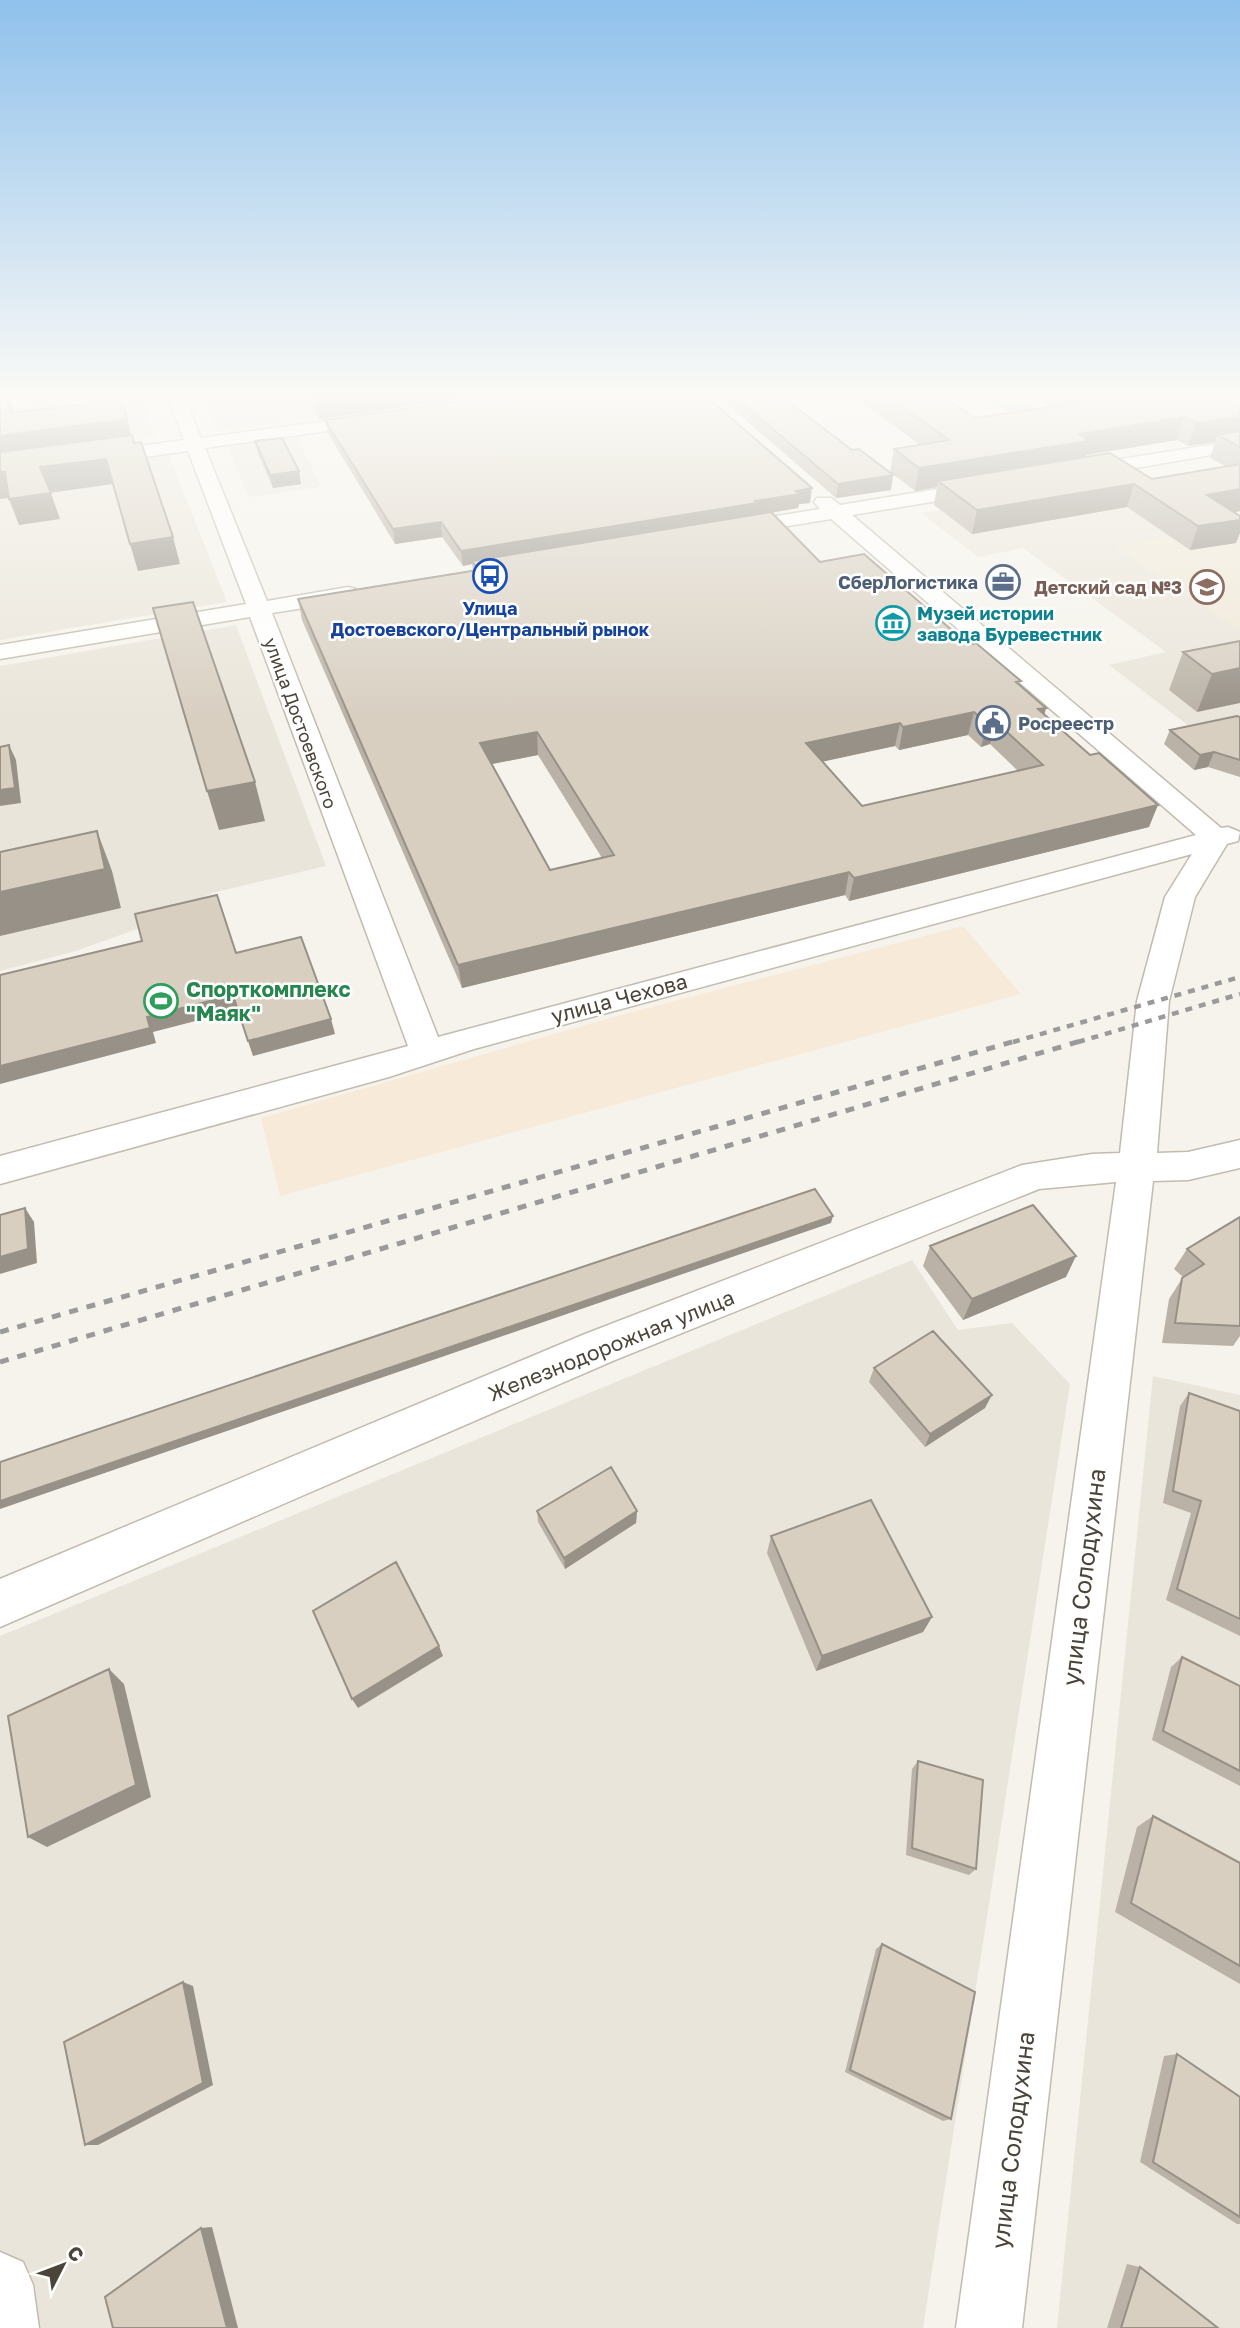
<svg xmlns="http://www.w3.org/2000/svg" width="1240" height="2328" font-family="'Golos Text',sans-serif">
<rect width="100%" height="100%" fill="#f6f3ec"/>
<path fill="#eae5da" d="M 28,393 L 140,393 L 156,437 L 0,457 L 0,419 L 30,405 Z
M 201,393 L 487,393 L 218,431 Z
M 297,437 L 321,487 L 249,497 L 227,447 Z
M 169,455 L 227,602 L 0,640 L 0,478 Z
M 1125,479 L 1197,523 L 1240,515 L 1240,718 L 1193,729 L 1109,665 L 1166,652 L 1023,548 L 978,557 L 921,513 Z
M 236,625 L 326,866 L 212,893 L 137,929 L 76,951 L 0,971 L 0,666 Z
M 912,1260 L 958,1330 L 1012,1323 L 1070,1384 L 923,2328 L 0,2328 L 0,1636 Z
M 1153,1376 L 1240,1395 L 1240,2328 L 1057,2328 Z"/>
<path fill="#f7ead8" d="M 963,926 L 1021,994 L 280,1196 L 261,1118 L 621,1015 Z"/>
<path fill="#efe8d6" d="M 1240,524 L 1240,628 L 1236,629 L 1114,546 Z"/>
<path fill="#a9d4f2" d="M 979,393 L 1014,393 L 1051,418 L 1011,414 Z"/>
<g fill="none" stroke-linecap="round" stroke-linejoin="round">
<g stroke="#c2bbae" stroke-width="3">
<path id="minor" d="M 166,393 L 183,393 L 201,438 L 377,414 L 386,419 L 377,424 L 205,448 L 267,601 L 348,587 L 356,589 L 359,594 L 356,599 L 348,601 L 272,613 L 438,1037 L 1196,835 L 831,519 L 733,535 L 726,533 L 723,529 L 726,525 L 733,523 L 820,509 L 814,502 L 817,498 L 831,498 L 840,505 L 986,481 L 993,483 L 996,487 L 993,491 L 986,493 L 852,515 L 1221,828 L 1228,827 L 1240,832 L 1238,841 L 1227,844 L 1195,897 L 1169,1001 L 1157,1153 L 1188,1152 L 1240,1140 L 1240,1168 L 1188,1180 L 1153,1181 L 1022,2328 L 956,2328 L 1116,1182 L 1039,1189 L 615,1360 L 0,1627 L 0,1579 L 585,1334 L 1022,1165 L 1092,1154 L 1120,1153 L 1137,1001 L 1165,897 L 1192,854 L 474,1049 L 389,1077 L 0,1184 L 0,1156 L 408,1046 L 250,617 L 0,659 L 0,645 L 246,604 L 188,451 L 0,477 L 0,465 L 184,440 Z
M 1240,440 L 1240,450 L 1078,478 L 1069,472 L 1078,466 Z
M 0,2252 L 23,2262 L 33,2285 L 39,2328 L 0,2328 Z"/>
</g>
<use href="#minor" fill="#fff" fill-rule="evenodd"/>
<path stroke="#9a9a9a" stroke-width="4.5" stroke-dasharray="7 7" stroke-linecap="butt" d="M 1013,1042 L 1240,977
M 1078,1042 L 1240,994"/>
<path stroke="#9a9a9a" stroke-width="5" stroke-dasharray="9 9" stroke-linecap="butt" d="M 0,1332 L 1019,1040
M 0,1362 L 1084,1040"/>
</g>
<path fill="#bab2a6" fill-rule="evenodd" d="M 304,393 L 500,393 L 319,419 Z
M 714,393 L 777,393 L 891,490 L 836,498 Z
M 848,393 L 938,393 L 975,418 L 1052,407 L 1030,393 L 1162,393 L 1166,396 L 1240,393 L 1240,511 L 1235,512 L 1236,543 L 1190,550 L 1127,507 L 972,534 L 934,505 L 937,487 L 915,491 L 890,472 L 894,449 L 920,445 ZM 1177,440 L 1188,446 L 1215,442 L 1210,458 L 1225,466 L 1152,479 L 1085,457 L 1086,455 Z
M 523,397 L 810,503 L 799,504 L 798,508 L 772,513 L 820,562 L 969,645 L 1019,685 L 1046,708 L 1044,715 L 1149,827 L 849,901 L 845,895 L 462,988 L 302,620 L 298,599 L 473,570 L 472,564 L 463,566 L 442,537 L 395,544 L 328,433 L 325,420 ZM 968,735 L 981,747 L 990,744 L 1018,771 L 862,806 L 822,761 L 895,746 L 899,750 ZM 538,755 L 602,858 L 550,870 L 491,764 Z
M 255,441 L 299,471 L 301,484 L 273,488 L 258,454 Z
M 1240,641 L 1197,712 L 1169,690 L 1183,652 Z
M 1240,717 L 1240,777 L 1208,767 L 1194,770 L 1164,744 L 1170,730 Z
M 1240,1217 L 1240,1336 L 1233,1346 L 1162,1343 L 1169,1299 L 1183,1277 L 1174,1269 L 1187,1249 Z
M 930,1246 L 1066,1277 L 963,1320 L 923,1266 Z
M 874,1368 L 985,1408 L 925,1447 L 869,1382 Z
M 1189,1393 L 1240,1411 L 1240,1636 L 1166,1600 L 1191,1513 L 1163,1503 L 1180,1406 Z
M 537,1511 L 637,1511 L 636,1523 L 565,1569 L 538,1522 Z
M 771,1536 L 932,1617 L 923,1632 L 816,1671 L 767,1553 Z
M 1182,1657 L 1240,1686 L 1240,1786 L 1152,1740 L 1171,1667 Z
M 918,1761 L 976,1869 L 969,1875 L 906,1855 L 912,1769 Z
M 1153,1816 L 1240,1863 L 1240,1984 L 1115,1912 L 1137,1827 Z
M 882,1944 L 951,2119 L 943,2121 L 845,2072 L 876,1949 Z
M 1177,2054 L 1240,2097 L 1240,2224 L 1237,2224 L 1140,2162 L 1164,2056 Z
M 1127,2264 L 1140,2267 L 1218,2328 L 1107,2328 Z"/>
<path fill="#979187" d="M 6,393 L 9,393 L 18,434 L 127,419 L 134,444 L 0,462 L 0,436 L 10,413 Z
M 210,393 L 241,393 L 211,397 Z
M 348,393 L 500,393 L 319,419 L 315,398 Z
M 1184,417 L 1177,440 L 1086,455 L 1083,463 L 938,481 L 937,487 L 915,491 L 919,468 L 1079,434 Z
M 1240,417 L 1240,438 L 1217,435 L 1215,442 L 1188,446 L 1196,423 Z
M 106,459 L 113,484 L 49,493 L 40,467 Z
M 299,471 L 301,484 L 273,488 L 270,475 Z
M 0,472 L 5,472 L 15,497 L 0,499 Z
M 893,475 L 891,490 L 836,498 L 838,484 Z
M 1134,484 L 1127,507 L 972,534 L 977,510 Z
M 812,488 L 810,503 L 799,504 L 798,508 L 472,561 L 472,564 L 463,566 L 461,551 L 755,501 L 796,491 Z
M 1240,489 L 1240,511 L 1199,519 L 1207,495 Z
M 51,493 L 60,519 L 19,525 L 9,499 Z
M 1240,520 L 1240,533 L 1236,543 L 1190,550 L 1198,526 Z
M 441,522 L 442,537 L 395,544 L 393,529 Z
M 173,537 L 180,564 L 138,571 L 130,544 Z
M 1240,668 L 1240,703 L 1197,712 L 1212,674 Z
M 1046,708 L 1040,730 L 1038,709 Z
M 974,712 L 968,735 L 899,750 L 903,727 Z
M 996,722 L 990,744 L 981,747 L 987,724 Z
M 900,723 L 895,746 L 803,766 L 806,743 Z
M 537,732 L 538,755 L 482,766 L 480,743 Z
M 9,745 L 16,760 L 21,803 L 0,806 L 0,790 Z
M 1214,752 L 1208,767 L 1194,770 L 1200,755 Z
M 255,782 L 265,821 L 219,830 L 207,791 Z
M 1158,805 L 1149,827 L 849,901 L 854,878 Z
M 97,831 L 112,871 L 121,908 L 0,936 L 0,892 Z
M 849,872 L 845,895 L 462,988 L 458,965 Z
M 233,995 L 238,1010 L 153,1032 L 156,1043 L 0,1084 L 0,1066 L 147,1017 Z
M 331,1019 L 335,1034 L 253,1056 L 248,1041 Z
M 25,1208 L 34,1222 L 37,1263 L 0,1274 L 0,1257 Z
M 833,1216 L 831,1223 L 0,1509 L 0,1501 Z
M 1076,1256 L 1066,1277 L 963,1320 L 972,1299 Z
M 992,1395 L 985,1408 L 925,1447 L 930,1434 Z
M 637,1511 L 636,1523 L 565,1569 L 564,1558 Z
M 932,1617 L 923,1632 L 816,1671 L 822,1656 Z
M 439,1646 L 443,1656 L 358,1708 L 352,1699 Z
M 109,1669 L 124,1684 L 151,1797 L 47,1847 L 28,1837 Z
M 183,1982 L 193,1986 L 213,2085 L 98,2145 L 85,2145 Z
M 212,2227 L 238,2328 L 227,2328 L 201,2228 Z"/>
<path fill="#d8cfc1" stroke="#979187" stroke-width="2" fill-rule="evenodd" d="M 0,393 L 6,393 L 10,413 L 89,404 L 86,393 L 119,393 L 127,419 L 0,436 Z
M 313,393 L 348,393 L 315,398 Z
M 517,393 L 523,397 L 552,393 L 702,393 L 812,488 L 796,491 L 800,494 L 755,501 L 757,503 L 461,551 L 441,522 L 393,529 L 325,420 Z
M 730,393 L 777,393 L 852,450 L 859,449 L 893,475 L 838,484 Z
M 882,393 L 938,393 L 975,418 L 1085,402 L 1071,393 L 1162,393 L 1166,396 L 1182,393 L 1240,393 L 1240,417 L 1196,423 L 1184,417 L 1079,434 L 1089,441 L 919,468 L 894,449 L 949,440 Z
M 1240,431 L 1240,447 L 1217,435 Z
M 132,435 L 134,443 L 141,442 L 173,537 L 130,544 L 106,459 L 40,467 L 51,493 L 9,499 L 5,472 L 0,472 L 0,452 Z
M 282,438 L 299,471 L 270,475 L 255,441 Z
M 1110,453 L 1152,479 L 1240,464 L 1240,489 L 1207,495 L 1240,516 L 1240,520 L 1198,526 L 1134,484 L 977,510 L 938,481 Z
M 771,512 L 820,562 L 864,554 L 969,645 L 976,643 L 1021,681 L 1016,682 L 1046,708 L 1038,709 L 1090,755 L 1099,753 L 1158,805 L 854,878 L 849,872 L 458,965 L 298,599 L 478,570 L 472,561 ZM 974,712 L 987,724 L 996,722 L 1043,765 L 862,806 L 806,743 L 900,723 L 903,727 ZM 537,732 L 614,855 L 550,870 L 480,743 Z
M 193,602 L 255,782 L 207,791 L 153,608 Z
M 1240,641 L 1240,668 L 1212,674 L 1183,652 Z
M 1237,716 L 1240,717 L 1240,760 L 1214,752 L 1200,755 L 1170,730 Z
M 9,745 L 15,788 L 0,790 L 0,747 Z
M 97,831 L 105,869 L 0,892 L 0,852 Z
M 217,895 L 236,953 L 301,937 L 331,1019 L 248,1041 L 233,995 L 147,1017 L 150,1028 L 0,1066 L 0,975 L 142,941 L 135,914 Z
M 815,1189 L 833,1216 L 0,1501 L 0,1462 Z
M 1033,1205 L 1076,1256 L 972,1299 L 930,1246 Z
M 25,1208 L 28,1249 L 0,1257 L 0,1215 Z
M 1240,1217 L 1240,1326 L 1175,1323 L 1182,1278 L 1204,1264 L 1187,1249 Z
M 933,1331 L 992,1395 L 930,1434 L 874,1368 Z
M 1189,1393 L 1240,1411 L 1240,1619 L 1177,1589 L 1201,1501 L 1173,1491 Z
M 611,1467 L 637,1511 L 564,1558 L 537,1511 Z
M 871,1500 L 932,1617 L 822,1656 L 771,1536 Z
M 396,1562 L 439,1646 L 352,1699 L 313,1611 Z
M 1182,1657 L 1240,1686 L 1240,1771 L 1163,1731 Z
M 109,1669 L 136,1785 L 28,1837 L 8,1716 Z
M 918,1761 L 983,1780 L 976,1869 L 912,1848 Z
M 1153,1816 L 1240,1863 L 1240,1966 L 1131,1903 Z
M 882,1944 L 975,1992 L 951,2119 L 850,2070 Z
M 183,1982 L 203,2083 L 85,2145 L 64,2042 Z
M 1177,2054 L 1240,2097 L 1240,2217 L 1153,2162 Z
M 201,2228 L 227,2328 L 113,2328 L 105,2297 Z
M 1140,2267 L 1218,2328 L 1121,2328 Z"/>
<linearGradient id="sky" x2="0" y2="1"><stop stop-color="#8fc1ec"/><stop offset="0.55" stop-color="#fbfaf6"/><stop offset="1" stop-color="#fbfaf6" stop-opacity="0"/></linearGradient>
<rect width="1240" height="719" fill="url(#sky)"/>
<defs>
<g id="bus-ring" transform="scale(1.75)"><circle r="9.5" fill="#fff" stroke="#1a4fb4" stroke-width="1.5"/><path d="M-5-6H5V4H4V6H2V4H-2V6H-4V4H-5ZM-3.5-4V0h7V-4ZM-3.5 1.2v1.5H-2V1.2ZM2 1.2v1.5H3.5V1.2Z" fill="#1a4fb4"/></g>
<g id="office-ring" transform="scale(1.75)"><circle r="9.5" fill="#fff" stroke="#5c6f8a" stroke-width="1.5"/><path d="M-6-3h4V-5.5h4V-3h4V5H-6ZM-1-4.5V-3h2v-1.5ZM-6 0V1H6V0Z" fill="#5c6f8a"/></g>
<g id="school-ring" transform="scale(1.75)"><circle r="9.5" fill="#fff" stroke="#8d6e63" stroke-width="1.5"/><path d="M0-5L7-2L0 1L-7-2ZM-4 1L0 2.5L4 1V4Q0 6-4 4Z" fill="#8d6e63"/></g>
<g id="museum-ring" transform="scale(1.75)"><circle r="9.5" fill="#fff" stroke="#0f9aa8" stroke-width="1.5"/><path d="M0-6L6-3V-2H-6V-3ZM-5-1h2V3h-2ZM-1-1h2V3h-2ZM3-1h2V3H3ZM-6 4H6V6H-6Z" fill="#0f9aa8"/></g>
<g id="civic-ring" transform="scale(1.75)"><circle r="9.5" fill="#fff" stroke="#5c6f8a" stroke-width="1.5"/><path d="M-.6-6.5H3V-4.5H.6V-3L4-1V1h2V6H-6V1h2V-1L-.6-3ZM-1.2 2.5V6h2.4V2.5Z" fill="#5c6f8a"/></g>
<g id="stadium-ring" transform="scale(1.75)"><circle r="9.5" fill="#fff" stroke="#2e9e5b" stroke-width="1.5"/><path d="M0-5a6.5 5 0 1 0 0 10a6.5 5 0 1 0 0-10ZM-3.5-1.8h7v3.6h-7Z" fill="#2e9e5b"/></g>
</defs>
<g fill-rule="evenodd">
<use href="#bus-ring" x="490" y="576"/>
<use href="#office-ring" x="1003" y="582"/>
<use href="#school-ring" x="1207" y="587"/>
<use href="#museum-ring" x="893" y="623"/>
<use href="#civic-ring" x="993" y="723"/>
<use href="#stadium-ring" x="161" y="1001"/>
</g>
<g text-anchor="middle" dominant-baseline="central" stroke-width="5" stroke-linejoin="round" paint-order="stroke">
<g font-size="18" font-weight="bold" fill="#4e5e75" stroke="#fff" text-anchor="end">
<text x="978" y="582">СберЛогистика</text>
<text x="1018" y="723" text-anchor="start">Росреестр</text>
</g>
<g font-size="18" font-weight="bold" fill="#785e54" stroke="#fff" text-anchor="end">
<text x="1182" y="587">Детский сад №3</text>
</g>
<g font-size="18" font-weight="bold" fill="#164399" stroke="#fff">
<text x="490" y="608">Улица<tspan x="490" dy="21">Достоевского/Центральный рынок</tspan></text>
</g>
<g font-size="18" font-weight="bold" fill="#0d838f" stroke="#fff" text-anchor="start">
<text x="917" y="613">Музей истории<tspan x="917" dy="21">завода Буревестник</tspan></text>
</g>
<g font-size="18" fill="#4b4439" stroke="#fff">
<text transform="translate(301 723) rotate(70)">улица Достоевского</text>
</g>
<g font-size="21" font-weight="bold" fill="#27864d" stroke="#fff" text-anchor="start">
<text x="186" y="989">Спорткомплекс<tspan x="186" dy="24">"Маяк"</tspan></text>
</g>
<g font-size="21" fill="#4b4439" stroke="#fff">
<text transform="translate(619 998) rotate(-15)">улица Чехова</text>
<text transform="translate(611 1345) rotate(-22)">Железнодорожная улица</text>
</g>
<g font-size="24" fill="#4b4439" stroke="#fff">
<text transform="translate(1083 1577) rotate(-83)">улица Солодухина</text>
<text transform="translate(1012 2140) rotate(-83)">улица Солодухина</text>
</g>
</g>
<g transform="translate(63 2265) rotate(48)" stroke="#ffffff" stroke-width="5" paint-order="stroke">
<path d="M0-5L12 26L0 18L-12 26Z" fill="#4b4439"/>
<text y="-10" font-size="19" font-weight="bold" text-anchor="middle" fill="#4b4439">С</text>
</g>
</svg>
